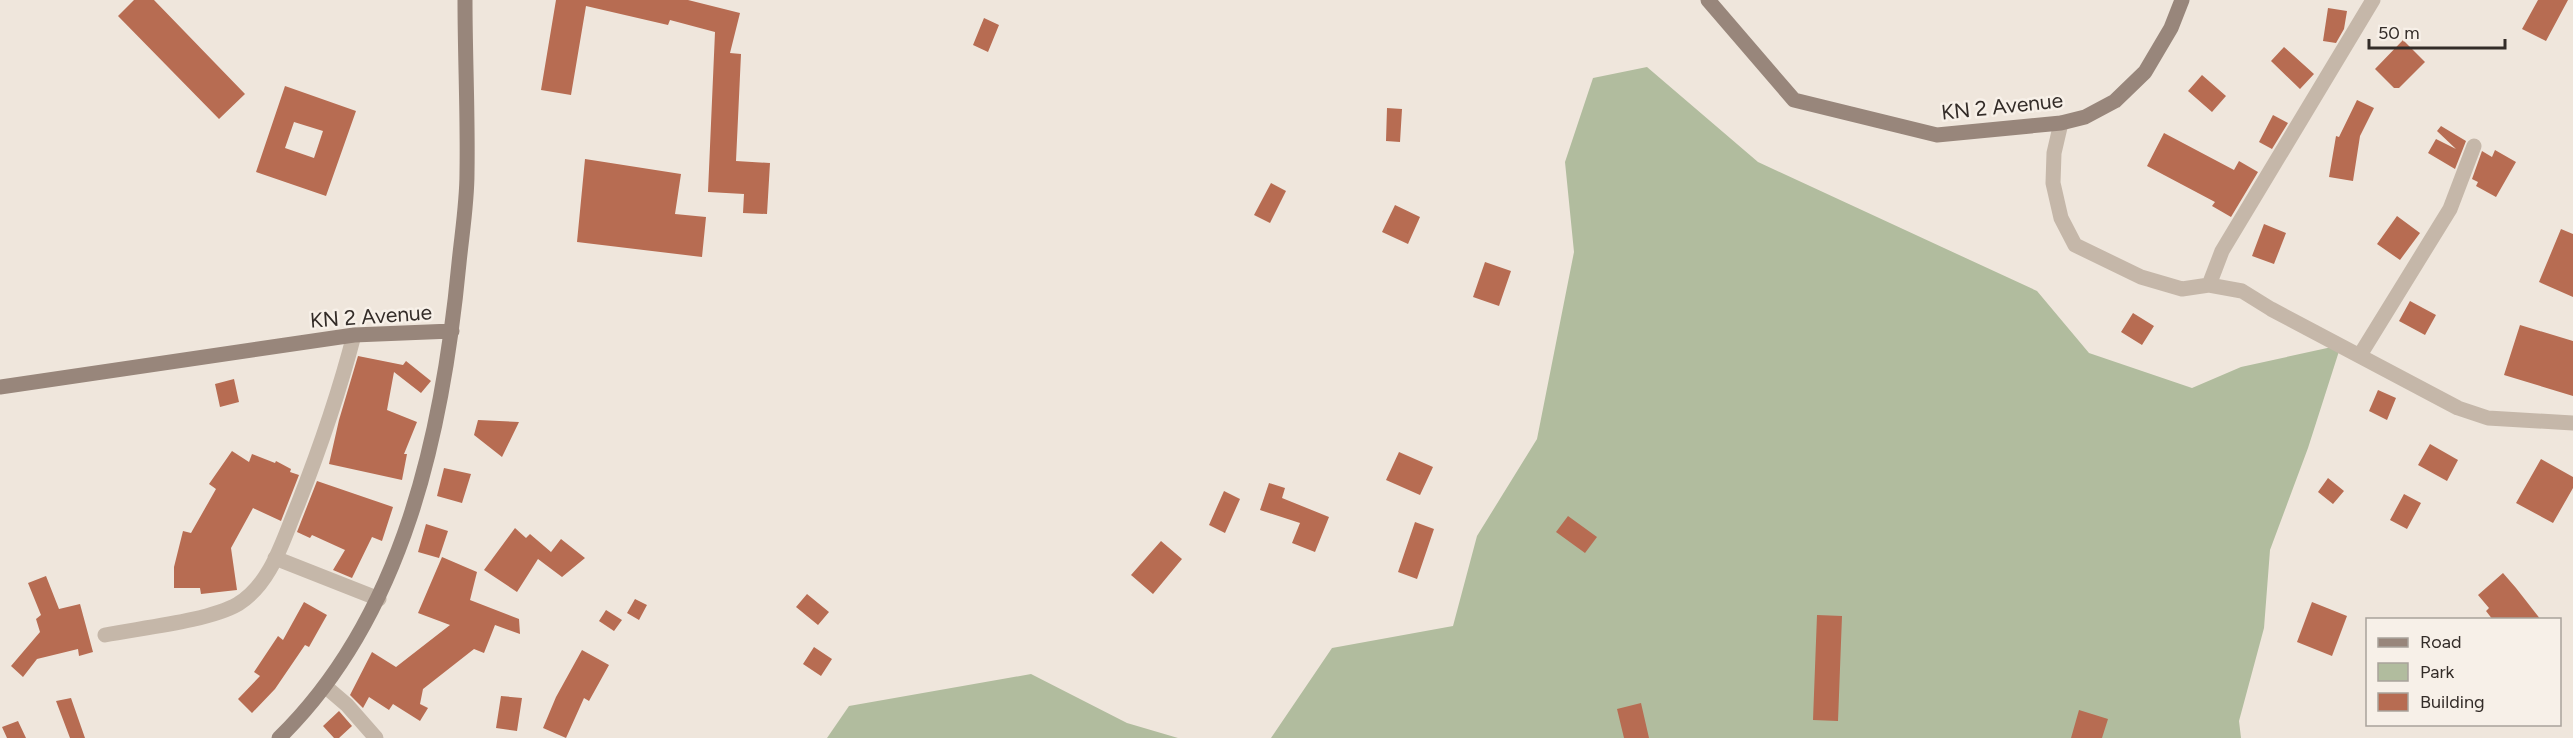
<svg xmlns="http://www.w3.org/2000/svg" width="2573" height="738" font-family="Figtree,sans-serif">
<rect width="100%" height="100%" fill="#efe6dc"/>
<path fill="#b1bc9e" d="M 1647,67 L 1758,162 L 2037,291 L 2089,353 L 2192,388 L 2241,367 L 2341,345 L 2308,448 L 2270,550 L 2264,628 L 2239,721 L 2241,738 L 1271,738 L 1332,648 L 1453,626 L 1477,536 L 1537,439 L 1574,252 L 1565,162 L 1593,78 Z
M 1031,674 L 1127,723 L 1178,738 L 827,738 L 849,706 Z"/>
<path fill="#b76c52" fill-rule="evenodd" d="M 134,0 L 154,0 L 245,94 L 219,119 L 118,16 Z
M 556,0 L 688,0 L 740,13 L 730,53 L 741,54 L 736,161 L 770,163 L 767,214 L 743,213 L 744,194 L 708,192 L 715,32 L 670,20 L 668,25 L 586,6 L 571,95 L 541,90 Z
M 2538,0 L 2568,0 L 2546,41 L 2522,29 Z
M 2328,8 L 2347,11 L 2344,29 L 2336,43 L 2323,41 Z
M 984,18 L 999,25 L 988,52 L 973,45 Z
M 2403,40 L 2425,62 L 2399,88 L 2394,88 L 2375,69 Z
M 2284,47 L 2314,74 L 2300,89 L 2271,61 Z
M 2202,75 L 2226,96 L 2212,112 L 2188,91 Z
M 285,86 L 356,111 L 326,196 L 256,172 ZM 294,122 L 323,131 L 314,158 L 285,148 Z
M 2357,100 L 2374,108 L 2360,136 L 2353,181 L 2329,177 L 2336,136 L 2339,137 Z
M 1387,108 L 1402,109 L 1400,142 L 1386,141 Z
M 2273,115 L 2288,123 L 2272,149 L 2259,142 Z
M 2441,126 L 2466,141 L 2455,169 L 2428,153 L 2436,139 L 2456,149 L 2437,131 Z
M 2164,133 L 2234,170 L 2239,161 L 2258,172 L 2231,217 L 2212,206 L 2215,202 L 2147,166 Z
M 2495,150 L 2516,162 L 2496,197 L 2476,186 L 2478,182 L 2472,179 L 2482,151 L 2492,157 Z
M 585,159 L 681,174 L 675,214 L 706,217 L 702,257 L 577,242 Z
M 1271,183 L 1286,191 L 1270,223 L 1254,215 Z
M 1395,205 L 1420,217 L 1408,244 L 1382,232 Z
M 2397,216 L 2420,233 L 2400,260 L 2377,244 Z
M 2264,224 L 2286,233 L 2274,264 L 2252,256 Z
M 2561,229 L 2573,234 L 2573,297 L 2539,282 Z
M 1485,262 L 1511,271 L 1499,306 L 1473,297 Z
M 2410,301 L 2436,315 L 2425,335 L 2399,321 Z
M 2133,313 L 2154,326 L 2142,345 L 2121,332 Z
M 2520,325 L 2573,341 L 2573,396 L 2504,375 Z
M 358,356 L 403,365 L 406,361 L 431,381 L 421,393 L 394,372 L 387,410 L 417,422 L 404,454 L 407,454 L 402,480 L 329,464 L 339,420 Z
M 234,379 L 239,402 L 220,407 L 215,384 Z
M 2378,390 L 2396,398 L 2387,420 L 2369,411 Z
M 478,420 L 519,422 L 502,457 L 474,435 Z
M 2430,444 L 2458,460 L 2447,481 L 2418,465 Z
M 232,451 L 249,462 L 252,454 L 275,463 L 276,461 L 291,469 L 290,472 L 299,475 L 281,521 L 253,508 L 231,548 L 237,590 L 201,594 L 200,588 L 174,588 L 174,567 L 183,531 L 191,533 L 216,489 L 209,484 Z
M 1399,452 L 1433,467 L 1420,495 L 1386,480 Z
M 2541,459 L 2573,477 L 2573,488 L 2553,523 L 2516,503 Z
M 444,468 L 471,474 L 462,503 L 437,496 Z
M 2328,478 L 2344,491 L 2333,504 L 2318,492 Z
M 317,481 L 393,507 L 382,541 L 372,537 L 352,578 L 333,570 L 345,550 L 312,535 L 310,538 L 297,532 Z
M 1269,483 L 1285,488 L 1282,498 L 1329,517 L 1315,552 L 1292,543 L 1300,523 L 1260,510 Z
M 1224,491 L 1240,499 L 1225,533 L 1209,525 Z
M 2404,494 L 2421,503 L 2407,529 L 2390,520 Z
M 1568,516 L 1597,537 L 1585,553 L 1556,532 Z
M 1415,522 L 1434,529 L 1417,579 L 1398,572 Z
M 426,524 L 448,531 L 439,558 L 418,552 Z
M 515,528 L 526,538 L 530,534 L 551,552 L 561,539 L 585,558 L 562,577 L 538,559 L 517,592 L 484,570 Z
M 1161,541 L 1182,559 L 1153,594 L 1131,575 Z
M 442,557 L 477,572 L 470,600 L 519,619 L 520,634 L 495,625 L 484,653 L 474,649 L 423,689 L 420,704 L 428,708 L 420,721 L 393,704 L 389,710 L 369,697 L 363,708 L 350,695 L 372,652 L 396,667 L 450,625 L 418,613 Z
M 2503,573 L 2516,588 L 2541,620 L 2493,620 L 2486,611 L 2489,608 L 2478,595 Z
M 46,576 L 59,609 L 80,604 L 93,652 L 79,656 L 78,649 L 37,659 L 23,677 L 11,666 L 40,632 L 36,619 L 41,615 L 28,583 Z
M 807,594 L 829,612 L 818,625 L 796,607 Z
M 635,599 L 647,605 L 639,620 L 627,613 Z
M 304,602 L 327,615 L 309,647 L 305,645 L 275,689 L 252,713 L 238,699 L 260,676 L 254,672 L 278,636 L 283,640 Z
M 2312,602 L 2347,616 L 2332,656 L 2297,642 Z
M 606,610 L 622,620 L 614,631 L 599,621 Z
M 1817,615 L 1842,616 L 1838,721 L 1813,720 Z
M 814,647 L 832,659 L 821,676 L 803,664 Z
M 582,650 L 609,665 L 589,701 L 584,698 L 566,738 L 543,728 L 556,697 Z
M 501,696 L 522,698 L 517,731 L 496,728 Z
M 71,698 L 85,738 L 70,738 L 56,701 Z
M 1641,703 L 1649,738 L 1624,738 L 1617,709 Z
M 2079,710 L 2108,719 L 2102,738 L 2071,738 Z
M 339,711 L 352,726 L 339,738 L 334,738 L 323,726 Z
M 18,721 L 26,738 L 7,738 L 2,727 Z"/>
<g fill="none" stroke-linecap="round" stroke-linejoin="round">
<path stroke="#c5b7a9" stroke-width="15" d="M 2061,123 L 2054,153 L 2053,183 L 2061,218 L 2075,245 L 2141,277 L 2182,289 L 2209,285 L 2242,291 L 2271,309 L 2458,408 L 2488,418 L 2573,423
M 2209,285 L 2222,251 L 2373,0
M 2360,355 L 2450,209 L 2474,146
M 275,558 L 379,599
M 105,635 C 140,628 209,621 238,604 C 272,583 283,539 298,504 C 320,448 339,393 354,335
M 326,687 L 347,705 L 376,738"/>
<path stroke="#98867b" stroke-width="15" d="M 1708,0 L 1794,100 L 1937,135 L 2061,123 L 2085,117 L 2115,101 L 2145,72 L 2171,28 L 2182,0
M 0,387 L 354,335 L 452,331
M 279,738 C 404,616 443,431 459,263 C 462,233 467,203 467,173 C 468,115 465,58 465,0"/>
</g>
<g text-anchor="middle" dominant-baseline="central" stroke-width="5" stroke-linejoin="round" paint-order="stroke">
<g font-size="21" fill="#332c28" stroke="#f7f0e8">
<text transform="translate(2002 106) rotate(-6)">KN 2 Avenue</text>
<text transform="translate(371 316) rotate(-4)">KN 2 Avenue</text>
</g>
</g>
<rect x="2366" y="618" width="195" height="108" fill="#f7f0e8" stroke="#a9a29b" stroke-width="1.5"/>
<rect x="2378" y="638" width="30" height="9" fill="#98867b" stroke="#a9a29b" stroke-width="1.5"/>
<text x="2420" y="648" font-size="18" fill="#332c28">Road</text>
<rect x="2378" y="663" width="30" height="18" fill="#b1bc9e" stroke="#a9a29b" stroke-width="1.5"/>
<text x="2420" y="678" font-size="18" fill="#332c28">Park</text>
<rect x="2378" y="693" width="30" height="18" fill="#b76c52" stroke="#a9a29b" stroke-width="1.5"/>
<text x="2420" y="708" font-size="18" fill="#332c28">Building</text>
<path d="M2369 39v9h136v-9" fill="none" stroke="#332c28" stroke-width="3"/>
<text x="2378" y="39" font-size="18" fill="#332c28" stroke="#f7f0e8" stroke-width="4.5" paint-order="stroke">50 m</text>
</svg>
